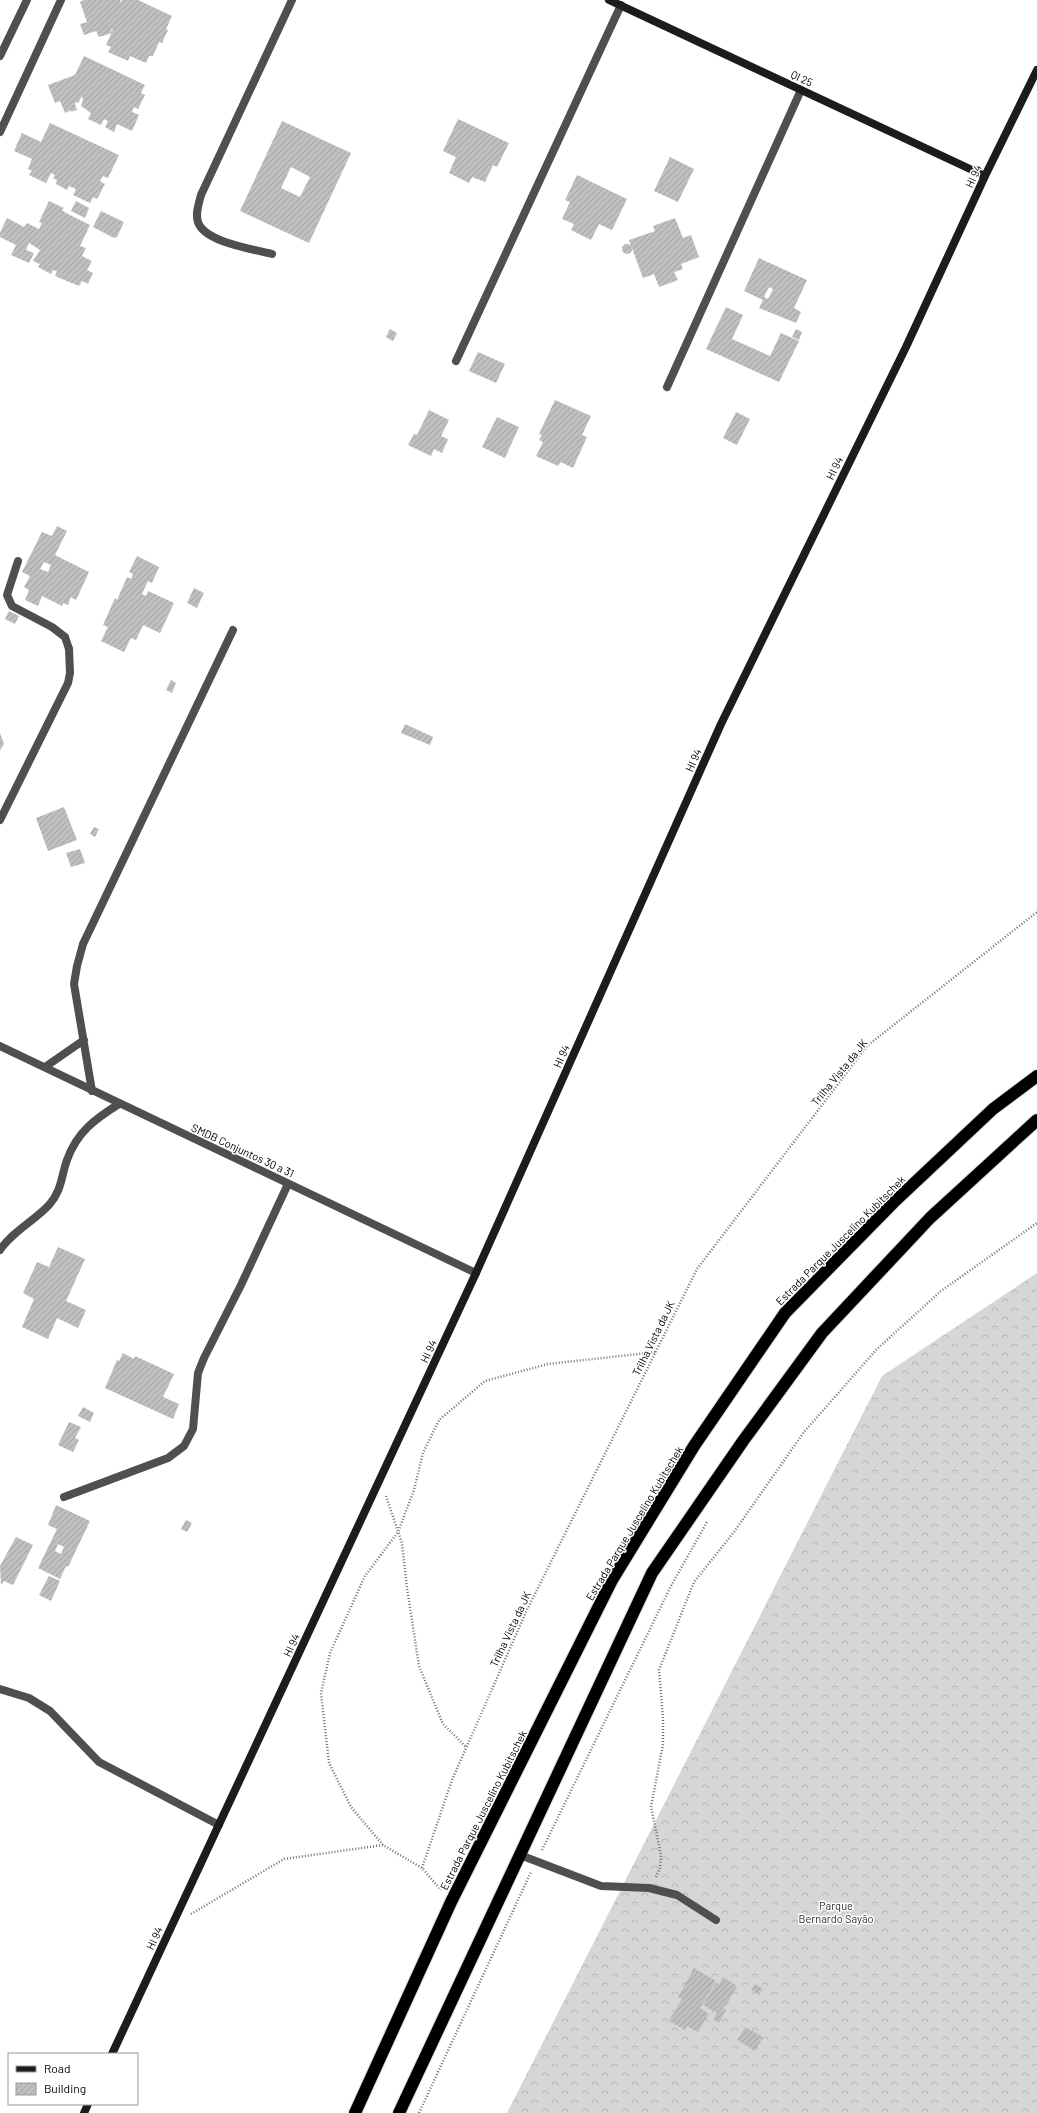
<svg xmlns="http://www.w3.org/2000/svg" width="1037" height="2113" font-family="Barlow,sans-serif">
<defs>
<pattern id="forest-crowns" width="20" height="18" patternUnits="userSpaceOnUse"><rect width="20" height="18" fill="#d6d6d6"/><path d="M2 6a3 3 0 1 1 6 0M12 15a3 3 0 1 1 6 0" fill="none" stroke="#b6b6b6"/></pattern>
<pattern id="building-hatch" width="6" height="6" patternUnits="userSpaceOnUse"><rect width="6" height="6" fill="#bfbfbf"/><path d="M-1 1l2-2M0 6l6-6M5 7l2-2" fill="none" stroke="#a2a2a2"/></pattern>
</defs>
<rect width="100%" height="100%" fill="#fff"/>
<path fill="url(#forest-crowns)" d="M 1037,1273 L 1037,2113 L 507,2113 L 882,1376 Z"/>
<path fill="url(#building-hatch)" fill-rule="evenodd" d="M 84,0 L 120,0 L 121,2 L 122,0 L 138,0 L 172,16 L 166,29 L 168,30 L 162,43 L 159,42 L 153,56 L 149,56 L 146,63 L 130,56 L 128,61 L 108,52 L 111,47 L 106,45 L 113,30 L 111,29 L 112,33 L 99,37 L 96,31 L 84,35 L 80,24 L 87,22 L 80,2 Z
M 84,56 L 145,85 L 141,93 L 145,95 L 138,109 L 134,107 L 132,112 L 139,115 L 132,131 L 117,124 L 114,132 L 105,127 L 108,121 L 104,119 L 101,125 L 88,119 L 91,113 L 81,106 L 83,100 L 82,96 L 78,103 L 76,102 L 75,104 L 77,110 L 71,112 L 71,110 L 65,113 L 60,101 L 55,103 L 48,85 L 75,75 Z
M 458,119 L 509,143 L 497,167 L 493,165 L 485,182 L 472,177 L 469,183 L 449,173 L 456,157 L 443,151 Z
M 282,121 L 351,153 L 309,243 L 240,211 ZM 291,167 L 310,177 L 300,197 L 281,188 Z
M 50,123 L 119,155 L 108,178 L 103,176 L 100,181 L 105,184 L 97,199 L 93,197 L 90,203 L 73,195 L 76,189 L 69,186 L 67,190 L 56,184 L 57,180 L 53,178 L 55,175 L 51,173 L 46,183 L 29,175 L 32,171 L 28,169 L 32,159 L 14,151 L 22,133 L 41,142 Z
M 670,157 L 694,169 L 678,202 L 654,191 Z
M 577,175 L 627,199 L 612,230 L 599,224 L 591,240 L 571,230 L 574,224 L 562,219 L 570,202 L 565,200 Z
M 49,201 L 64,208 L 62,210 L 66,213 L 90,225 L 80,246 L 86,248 L 82,256 L 92,261 L 87,270 L 93,273 L 88,284 L 82,281 L 79,286 L 55,276 L 57,271 L 53,270 L 51,274 L 38,267 L 40,264 L 33,261 L 40,250 L 29,243 L 26,250 L 34,253 L 29,263 L 11,255 L 16,245 L 0,237 L 0,233 L 7,218 L 24,227 L 27,223 L 39,229 L 42,223 L 39,222 Z
M 76,201 L 89,208 L 85,218 L 71,211 Z
M 101,211 L 124,222 L 117,237 L 114,238 L 93,227 Z
M 675,218 L 683,238 L 691,235 L 699,257 L 681,264 L 683,269 L 674,272 L 678,280 L 659,287 L 654,274 L 643,278 L 629,240 L 655,231 L 653,226 Z
M622 249a5 5 0 1 1 10 0a5 5 0 1 1-10 0Z
M 759,258 L 807,280 L 794,308 L 801,312 L 796,323 L 759,308 L 763,300 L 744,291 ZM 769,287 L 773,289 L 768,299 L 764,297 Z
M 726,307 L 743,315 L 732,339 L 770,356 L 781,333 L 799,341 L 779,382 L 706,349 Z
M 390,329 L 397,333 L 393,341 L 386,337 Z
M 796,329 L 802,332 L 799,340 L 792,337 Z
M 478,352 L 505,364 L 496,383 L 469,371 Z
M 555,400 L 591,416 L 582,435 L 587,437 L 573,468 L 561,462 L 558,466 L 536,456 L 543,442 L 539,440 L 542,435 L 539,434 Z
M 429,410 L 449,420 L 441,436 L 448,439 L 442,453 L 434,449 L 431,456 L 408,445 L 414,434 L 417,435 Z
M 736,412 L 750,419 L 737,445 L 723,438 Z
M 497,417 L 519,427 L 505,458 L 482,447 Z
M 57,526 L 67,531 L 55,555 L 89,572 L 76,600 L 71,597 L 68,605 L 63,603 L 62,606 L 42,596 L 38,606 L 25,600 L 29,590 L 24,587 L 30,576 L 22,572 L 42,532 L 52,536 ZM 44,562 L 51,565 L 48,572 L 40,569 Z
M 137,556 L 159,567 L 152,583 L 148,581 L 142,594 L 146,596 L 148,591 L 174,603 L 160,633 L 143,625 L 136,640 L 131,638 L 124,652 L 101,641 L 108,627 L 103,625 L 115,598 L 117,600 L 127,577 L 131,579 L 133,574 L 129,572 Z
M 194,588 L 204,593 L 197,608 L 187,603 Z
M 9,611 L 19,616 L 15,624 L 5,619 Z
M 171,680 L 176,683 L 172,693 L 166,690 Z
M 405,724 L 433,737 L 430,745 L 401,733 Z
M 0,733 L 4,744 L 0,750 Z
M 64,807 L 77,840 L 48,851 L 36,818 Z
M 94,827 L 99,829 L 95,837 L 90,834 Z
M 80,849 L 85,863 L 71,867 L 66,853 Z
M 58,1247 L 85,1259 L 66,1301 L 86,1310 L 78,1328 L 57,1318 L 48,1339 L 22,1327 L 34,1299 L 23,1293 L 37,1262 L 49,1267 Z
M 123,1353 L 134,1359 L 135,1356 L 174,1374 L 163,1397 L 179,1404 L 173,1419 L 105,1388 L 117,1360 L 119,1361 Z
M 83,1407 L 94,1413 L 90,1422 L 78,1416 Z
M 69,1422 L 81,1427 L 75,1438 L 79,1440 L 73,1452 L 58,1445 Z
M 56,1505 L 90,1521 L 68,1567 L 66,1566 L 60,1579 L 38,1568 L 57,1529 L 48,1525 ZM 58,1544 L 64,1547 L 61,1554 L 55,1551 Z
M 186,1520 L 192,1523 L 187,1532 L 181,1529 Z
M 16,1537 L 33,1545 L 13,1585 L 4,1581 L 1,1585 L 0,1566 Z
M 49,1576 L 60,1581 L 51,1601 L 39,1595 Z
M 694,1968 L 716,1981 L 700,2008 L 709,2014 L 698,2032 L 687,2026 L 685,2030 L 669,2021 L 682,1999 L 678,1997 Z
M 723,1977 L 737,1986 L 727,2004 L 722,2008 L 726,2010 L 719,2023 L 713,2019 L 717,2013 L 703,2005 L 716,1983 L 719,1984 Z
M 755,1984 L 763,1989 L 759,1995 L 751,1990 Z
M 745,2027 L 763,2037 L 755,2051 L 737,2040 Z"/>
<g fill="none" stroke-linecap="round" stroke-linejoin="round">
<g stroke="#dbdbdb" stroke-width="14">
<path id="highway" d="M 355,2113 L 451,1902 L 612,1580 L 694,1446 L 785,1313 L 893,1203 L 993,1109 L 1037,1076
M 399,2113 L 652,1573 L 743,1441 L 822,1333 L 930,1218 L 1037,1120"/>
</g>
<path stroke="#717171" stroke-width="2.5" stroke-dasharray="1 2" stroke-linecap="butt" d="M 386,1496 L 402,1543 L 407,1588 L 419,1666 L 443,1724 L 466,1747
M 383,1845 L 351,1807 L 329,1763 L 321,1693 L 330,1653 L 365,1576 L 398,1532 L 414,1490 L 423,1453 L 439,1420 L 485,1381 L 548,1364 L 656,1352
M 542,1850 L 671,1586 L 707,1522
M 422,1868 L 452,1780 L 526,1612 L 697,1269 L 867,1046 L 1037,912
M 656,1877 L 660,1868 L 661,1855 L 651,1807 L 663,1744 L 663,1718 L 659,1670 L 694,1582 L 734,1532 L 804,1432 L 877,1349 L 941,1291 L 1037,1223
M 191,1914 L 284,1859 L 383,1845 L 422,1868 L 441,1890
M 419,2113 L 531,1872"/>
<path stroke="#4f4f4f" stroke-width="8" d="M 18,561 L 7,595 L 12,606 L 52,627 L 65,637 L 69,649
M 0,1689 L 29,1698 L 50,1711 L 99,1762 L 219,1825
M 520,1855 L 601,1886 L 649,1888 L 677,1895 L 716,1920"/>
<path stroke="#4f4f4f" stroke-width="8" d="M 0,56 L 27,0
M 0,132 L 61,0
M 272,254 C 253,249 204,242 198,222 C 195,214 199,203 201,195 L 292,0
M 456,361 L 621,5
M 667,387 L 801,90
M 0,820 L 68,683 L 70,673 L 69,649
M 0,1046 L 476,1273
M 45,1067 L 84,1040
M 92,1091 L 74,984 L 77,966 L 83,944 L 233,630
M 0,1250 C 12,1232 34,1221 49,1205 C 62,1190 61,1177 67,1160 C 77,1132 95,1119 119,1104
M 64,1497 L 168,1458 L 184,1446 L 193,1429 L 198,1373 L 204,1358 L 241,1285 L 288,1184"/>
<path stroke="#1c1c1c" stroke-width="8" d="M 609,0 L 985,176
M 112,2054 L 476,1273 L 721,724 L 906,347 L 985,176 L 1037,70
M 84,2113 L 88,2104"/>
<use href="#highway" stroke="#000" stroke-width="12"/>
</g>
<g text-anchor="middle" dominant-baseline="central" stroke-width="3" stroke-linejoin="round" paint-order="stroke">
<g font-size="11" fill="#000" stroke="#fff">
<text transform="translate(802 78) rotate(25)">QI 25</text>
<text transform="translate(973 176) rotate(-65)">HI 94</text>
<text transform="translate(834 468) rotate(-64)">HI 94</text>
<text transform="translate(693 760) rotate(-66)">HI 94</text>
<text transform="translate(561 1056) rotate(-66)">HI 94</text>
<text transform="translate(839 1072) rotate(-51)">Trilha Vista da JK</text>
<text transform="translate(243 1150) rotate(25)">SMDB Conjuntos 30 a 31</text>
<text transform="translate(840 1240) rotate(-45)">Estrada Parque Juscelino Kubitschek</text>
<text transform="translate(653 1338) rotate(-64)">Trilha Vista da JK</text>
<text transform="translate(428 1351) rotate(-65)">HI 94</text>
<text transform="translate(634 1523) rotate(-59)">Estrada Parque Juscelino Kubitschek</text>
<text transform="translate(510 1629) rotate(-65)">Trilha Vista da JK</text>
<text transform="translate(291 1645) rotate(-65)">HI 94</text>
<text transform="translate(483 1810) rotate(-63)">Estrada Parque Juscelino Kubitschek</text>
<text transform="translate(154 1938) rotate(-65)">HI 94</text>
</g>
<g font-size="11" fill="#2d2d2d" stroke="#fff">
<text x="836" y="1905">Parque<tspan x="836" dy="13">Bernardo Sayão</tspan></text>
</g>
</g>
<rect x="8" y="2053" width="130" height="52" fill="#ffffff" stroke="#999999"/>
<rect x="16" y="2066" width="20" height="6" fill="#1c1c1c" stroke="#999999"/>
<text x="44" y="2073" font-size="12" fill="#000000">Road</text>
<rect x="16" y="2083" width="20" height="12" fill="url(#building-hatch)" stroke="#999999"/>
<text x="44" y="2093" font-size="12" fill="#000000">Building</text>
</svg>
